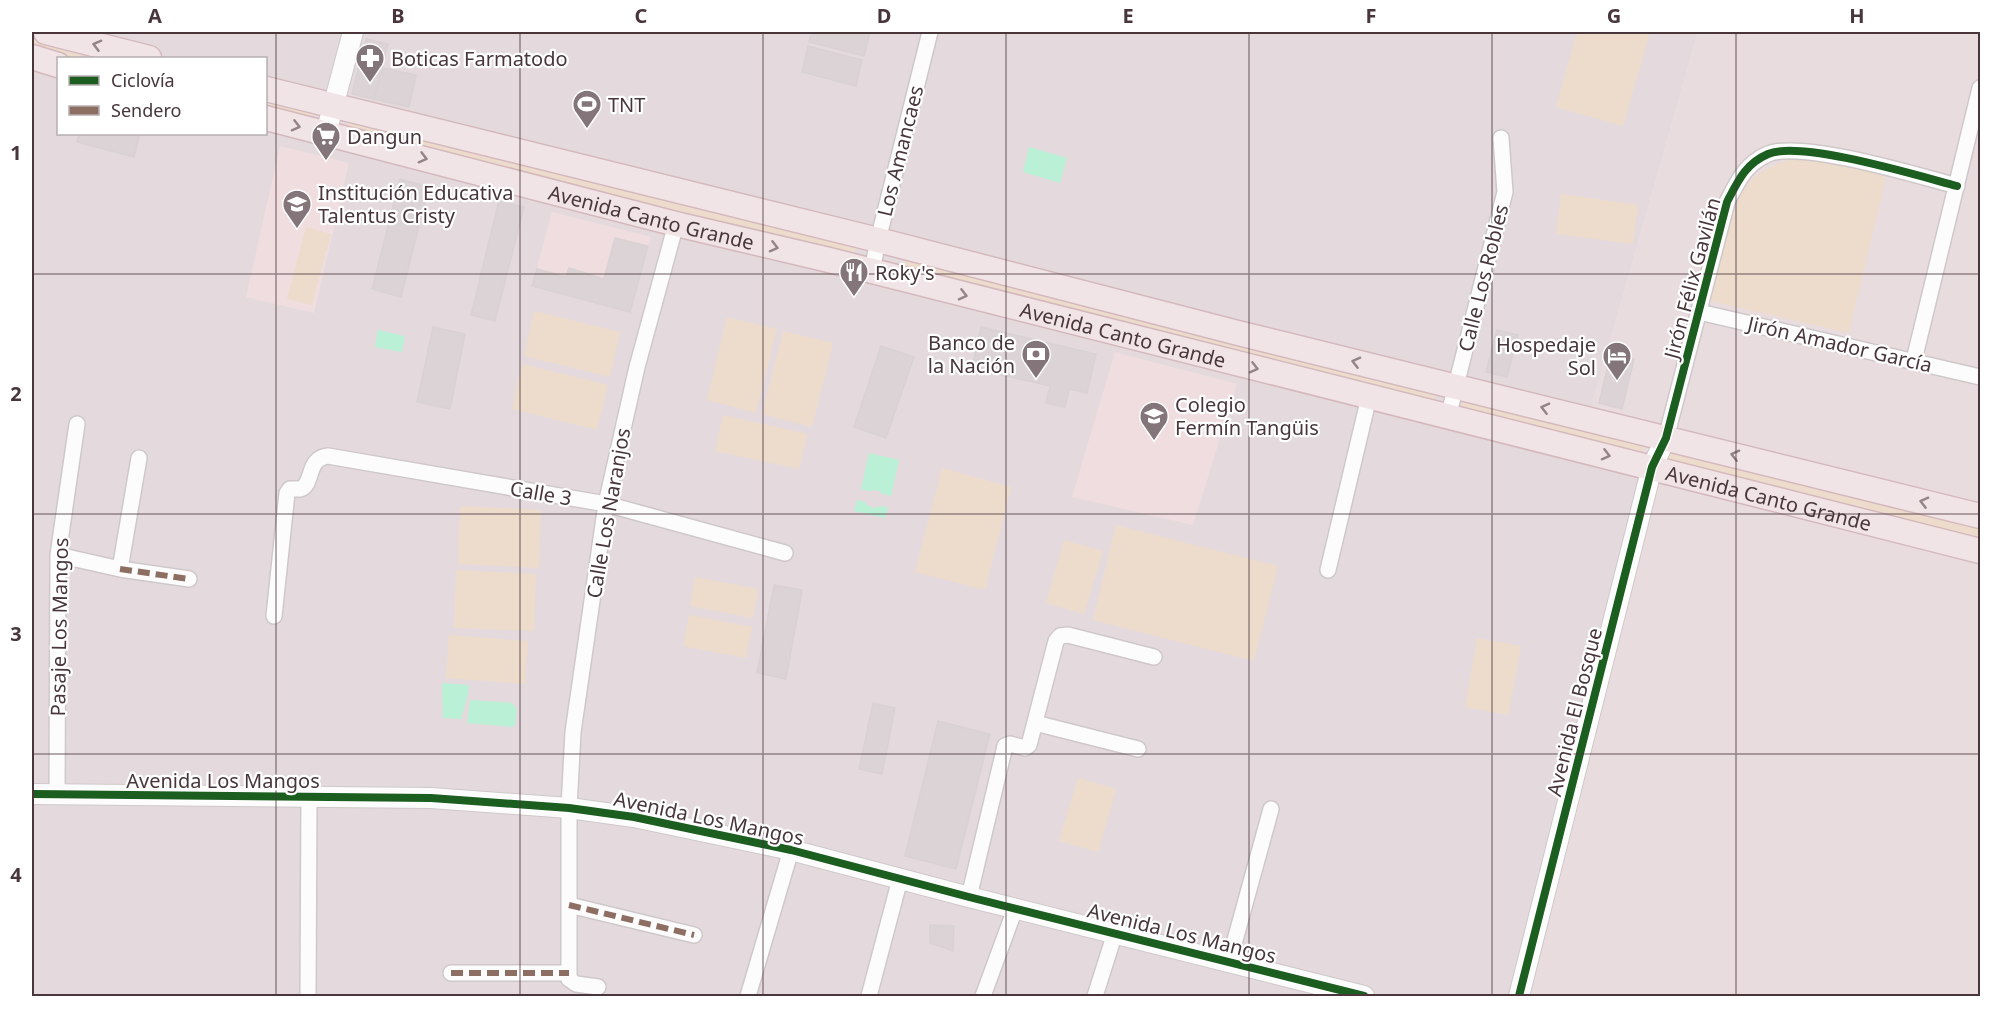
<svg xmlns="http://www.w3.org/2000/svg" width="2012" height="1028" font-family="'Noto Sans',sans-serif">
<rect width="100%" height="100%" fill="#f1ebec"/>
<path fill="#e9dcdf" d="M 1698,32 L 1980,32 L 1980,996 L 1512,996 L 1583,437 Z"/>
<path fill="#e4dadd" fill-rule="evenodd" d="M 32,32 L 1698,32 L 1583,437 L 1643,476 L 1512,996 L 32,996 ZM 58,58 L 266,58 L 266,134 L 58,134 Z"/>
<path fill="#efdde0" d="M 280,146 L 349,163 L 314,313 L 246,297 Z
M 552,212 L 651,237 L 630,312 L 532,286 Z
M 1115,352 L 1237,384 L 1193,525 L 1072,497 Z"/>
<path fill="#eddccb" d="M 1577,32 L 1650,32 L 1623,126 L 1556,107 Z
M 32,36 L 119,58 L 59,58 L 32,51 Z
M 266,96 L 310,108 L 313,116 L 307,121 L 266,111 Z
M 348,120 L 854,243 L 856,251 L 852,256 L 349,133 L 347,126 Z
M 1800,156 L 1851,165 L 1886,177 L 1849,333 L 1710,301 L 1733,208 C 1747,176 1767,166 1800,156 Z
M 1561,194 L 1638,205 L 1633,244 L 1556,234 Z
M 306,227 L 331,234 L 312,305 L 287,299 Z
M 905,259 L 1436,391 L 1434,401 L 1430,403 L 903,268 Z
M 534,311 L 620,332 L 610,377 L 524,356 Z
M 727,317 L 777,329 L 756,413 L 707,400 Z
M 783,331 L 833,343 L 812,427 L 762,414 Z
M 522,364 L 608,385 L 597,430 L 512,409 Z
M 1464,401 L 1646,442 L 1644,450 L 1641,455 L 1465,411 L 1461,407 Z
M 723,415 L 807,434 L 799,469 L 715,451 Z
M 1672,446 L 1980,521 L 1980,540 L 1663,461 Z
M 942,468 L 1011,487 L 985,590 L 915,572 Z
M 460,506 L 541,510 L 539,568 L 458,564 Z
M 1116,525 L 1278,566 L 1254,661 L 1093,620 Z
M 1064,540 L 1103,551 L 1084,614 L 1046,603 Z
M 456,570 L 536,574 L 534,631 L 454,628 Z
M 695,577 L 758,589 L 753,618 L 690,606 Z
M 689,615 L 752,627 L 746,658 L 683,646 Z
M 449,635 L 528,641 L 525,684 L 446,678 Z
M 1477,638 L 1521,646 L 1508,715 L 1465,707 Z
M 1078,778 L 1116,789 L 1098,852 L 1059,841 Z"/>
<path fill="#baf0d6" d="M 1029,147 L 1067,158 L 1060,183 L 1023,172 Z
M 378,330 L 405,336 L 402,352 L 375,347 Z
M 869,453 L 899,460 L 891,496 L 883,494 L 877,490 L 869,491 L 861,489 Z
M 857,500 L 865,502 L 868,506 L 875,508 L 880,506 L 888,507 L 885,518 L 854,511 Z
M 442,683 L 469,685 C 470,691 463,711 461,719 L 443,718 Z
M 472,700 L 512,703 L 517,709 L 515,725 L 512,727 L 467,723 L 470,701 Z"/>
<path fill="#dbd3d5" stroke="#d9d1d3" stroke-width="1.5" d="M 812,32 L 870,32 L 864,56 L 809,42 Z
M 366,39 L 388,44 L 374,99 L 352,94 Z
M 808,46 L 862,60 L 856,86 L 802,72 Z
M 383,68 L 416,75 L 409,107 L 374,99 Z
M 79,134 L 140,134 L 134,157 L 77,142 Z
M 400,179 L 429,187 L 401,297 L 372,289 Z
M 499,201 L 524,207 L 495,321 L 471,315 Z
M 615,238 L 648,246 L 630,312 L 532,286 L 537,269 L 566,277 L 569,268 L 604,279 Z
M 433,327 L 465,334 L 450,409 L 417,402 Z
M 981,327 L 1096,354 L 1087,393 L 1069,389 L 1065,407 L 1046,403 L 1050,386 L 972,368 Z
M 1497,330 L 1518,335 L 1507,377 L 1486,372 Z
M 881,346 L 914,357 L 886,438 L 854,427 Z
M 1611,353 L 1634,359 L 1622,409 L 1599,403 Z
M 774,585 L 802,590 L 786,679 L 757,673 Z
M 873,703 L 895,708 L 882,774 L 859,769 Z
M 938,721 L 990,734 L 956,869 L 905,856 Z
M 930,925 L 954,926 L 953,951 L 930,943 Z"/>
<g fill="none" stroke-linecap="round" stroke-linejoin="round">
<g stroke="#cfc8ca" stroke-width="18">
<path id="minor" d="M 872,271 L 878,240 L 930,32
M 1699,312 L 1980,377
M 1914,360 L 1980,88
M 1448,417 L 1505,192 L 1501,138
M 1666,438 L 1727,202 C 1738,181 1745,164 1768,154 C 1801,140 1919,176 1957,186
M 58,555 L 120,569 L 189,579
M 120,569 L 139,458
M 1328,570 L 1369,397
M 274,616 L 287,493 L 290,489 C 291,489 300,489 300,489 C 314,485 306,458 328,456 L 606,504 L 785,553
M 1035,723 L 1138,749
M 57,795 L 58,555 L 77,424
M 969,897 L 1005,746 L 1010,744 L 1025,748 L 1029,745 L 1056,641 L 1060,636 L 1068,635 L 1154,657
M 569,905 L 694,935
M 1229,962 L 1271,809
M 451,973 L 569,973
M 598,987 L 576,984 L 569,979 L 569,808 L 573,732 L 606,504 L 637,367 L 676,224
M 308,996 L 309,797
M 748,996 L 791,850
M 869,996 L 900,879
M 983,996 L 1015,909
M 1095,996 L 1115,933"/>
</g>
<g stroke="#cfc8ca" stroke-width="22">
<path id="tertiary" d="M 326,133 L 353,32
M 32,794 L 431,798 L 569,808 L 634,817 L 791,850 L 969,897 L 1364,996
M 1519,996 L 1652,467 L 1666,438"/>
</g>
<g stroke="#d4b8bd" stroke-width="27">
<g id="primary">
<path d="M 46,32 L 149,58"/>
<path d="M 32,57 L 58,65"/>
<path d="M 266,89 L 878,240 L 1238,333 L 1980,516"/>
<path id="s1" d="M 266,118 L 676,224 L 829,260 L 1980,551"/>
</g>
</g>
<use href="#minor" stroke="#fdfcfc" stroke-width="15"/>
<use href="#tertiary" stroke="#fdfcfc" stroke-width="20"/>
<use href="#primary" stroke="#f1e4e6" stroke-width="24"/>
<path stroke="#8d6e63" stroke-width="6" stroke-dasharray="12 6" stroke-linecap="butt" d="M 120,569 L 189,579
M 569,905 L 694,935
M 451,973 L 569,973"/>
<g stroke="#fff" stroke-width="11">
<path id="cycleway" d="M 32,794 L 431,798 L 569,808 L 634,817 L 791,850 L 969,897 L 1364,996
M 1519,996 L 1652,467 L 1666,438 L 1727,202 C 1738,181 1745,164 1768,154 C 1801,140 1919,176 1957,186"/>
</g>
<use href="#cycleway" stroke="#1b5e20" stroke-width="8"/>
</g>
<defs><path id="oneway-chevron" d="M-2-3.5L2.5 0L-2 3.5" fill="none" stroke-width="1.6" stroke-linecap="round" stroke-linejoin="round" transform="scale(1.5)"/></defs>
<g stroke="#948488">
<use href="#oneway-chevron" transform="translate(97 45) rotate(-165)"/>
<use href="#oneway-chevron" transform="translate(296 126) rotate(14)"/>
<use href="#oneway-chevron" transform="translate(423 158) rotate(15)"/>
<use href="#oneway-chevron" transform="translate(774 247) rotate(14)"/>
<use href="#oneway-chevron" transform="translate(963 295) rotate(14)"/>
<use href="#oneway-chevron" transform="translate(1356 362) rotate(-166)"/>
<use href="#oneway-chevron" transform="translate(1254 368) rotate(14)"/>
<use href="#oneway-chevron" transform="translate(1545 408) rotate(-166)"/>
<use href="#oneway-chevron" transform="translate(1606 455) rotate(14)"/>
<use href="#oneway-chevron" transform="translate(1735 455) rotate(-166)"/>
<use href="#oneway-chevron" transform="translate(1924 502) rotate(-166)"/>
</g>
<path fill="none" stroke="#48363b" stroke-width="1.5" stroke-opacity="0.55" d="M 276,32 L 276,996M 520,32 L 520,996M 763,32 L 763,996M 1006,32 L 1006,996M 1249,32 L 1249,996M 1492,32 L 1492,996M 1736,32 L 1736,996M 32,274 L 1980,274M 32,514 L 1980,514M 32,754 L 1980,754"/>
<defs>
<g id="pharmacy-pin" transform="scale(1.5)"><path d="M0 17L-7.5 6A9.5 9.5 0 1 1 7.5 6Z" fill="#837579" stroke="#fff"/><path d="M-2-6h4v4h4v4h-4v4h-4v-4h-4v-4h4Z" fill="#fff"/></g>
<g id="stadium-pin" transform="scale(1.5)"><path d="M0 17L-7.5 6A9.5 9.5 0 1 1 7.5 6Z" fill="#837579" stroke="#fff"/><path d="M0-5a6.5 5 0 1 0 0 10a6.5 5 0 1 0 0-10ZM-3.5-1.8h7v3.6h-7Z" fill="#fff"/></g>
<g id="supermarket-pin" transform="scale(1.5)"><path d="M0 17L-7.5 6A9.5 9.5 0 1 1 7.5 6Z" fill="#837579" stroke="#fff"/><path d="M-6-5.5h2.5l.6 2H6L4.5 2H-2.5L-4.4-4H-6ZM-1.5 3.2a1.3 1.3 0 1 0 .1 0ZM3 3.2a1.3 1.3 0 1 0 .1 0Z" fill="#fff"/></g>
<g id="school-pin" transform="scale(1.5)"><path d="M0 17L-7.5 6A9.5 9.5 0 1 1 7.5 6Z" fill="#837579" stroke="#fff"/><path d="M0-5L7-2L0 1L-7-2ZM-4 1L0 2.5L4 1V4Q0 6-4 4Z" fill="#fff"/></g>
<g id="restaurant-pin" transform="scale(1.5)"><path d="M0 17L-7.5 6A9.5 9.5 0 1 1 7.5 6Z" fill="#837579" stroke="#fff"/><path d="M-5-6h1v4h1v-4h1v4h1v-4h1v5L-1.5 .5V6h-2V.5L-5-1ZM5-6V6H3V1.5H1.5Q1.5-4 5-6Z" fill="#fff"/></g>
<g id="bank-pin" transform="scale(1.5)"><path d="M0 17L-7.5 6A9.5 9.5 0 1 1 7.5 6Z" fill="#837579" stroke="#fff"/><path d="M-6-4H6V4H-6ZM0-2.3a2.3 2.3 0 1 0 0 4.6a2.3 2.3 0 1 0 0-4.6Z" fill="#fff"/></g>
<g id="hotel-pin" transform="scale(1.5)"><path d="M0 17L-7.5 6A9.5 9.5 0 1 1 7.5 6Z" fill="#837579" stroke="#fff"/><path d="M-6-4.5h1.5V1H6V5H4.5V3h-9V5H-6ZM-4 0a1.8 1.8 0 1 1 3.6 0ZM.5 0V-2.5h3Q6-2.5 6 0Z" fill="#fff"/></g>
</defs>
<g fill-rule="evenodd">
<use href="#pharmacy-pin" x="370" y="58"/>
<use href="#stadium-pin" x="587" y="104"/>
<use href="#supermarket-pin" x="326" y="136"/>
<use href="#school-pin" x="297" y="204"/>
<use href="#restaurant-pin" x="854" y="272"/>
<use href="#bank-pin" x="1036" y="354"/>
<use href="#hotel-pin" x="1617" y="356"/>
<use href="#school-pin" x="1154" y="416"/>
</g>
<g text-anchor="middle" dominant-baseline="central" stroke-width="4.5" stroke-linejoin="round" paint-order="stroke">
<g font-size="20" fill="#48363b" stroke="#fff" text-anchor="start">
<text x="391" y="58">Boticas Farmatodo</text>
<text x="608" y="104">TNT</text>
<text x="347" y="136">Dangun</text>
<text x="318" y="192">Institución Educativa<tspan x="318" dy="23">Talentus Cristy</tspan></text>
<text x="875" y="272">Roky's</text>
<text x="1015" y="342" text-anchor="end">Banco de<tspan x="1015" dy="23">la Nación</tspan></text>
<text x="1596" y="344" text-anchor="end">Hospedaje<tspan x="1596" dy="23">Sol</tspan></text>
<text x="1175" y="404">Colegio<tspan x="1175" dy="23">Fermín Tangüis</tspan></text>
</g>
<g font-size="20" fill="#48363b" stroke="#fff">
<text transform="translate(900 151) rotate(-76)">Los Amancaes</text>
<text stroke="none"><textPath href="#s1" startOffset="398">Avenida Canto Grande</textPath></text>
<text transform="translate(1483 278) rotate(-76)">Calle Los Robles</text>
<text transform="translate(1692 278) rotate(-75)">Jirón Félix Gavilán</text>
<text stroke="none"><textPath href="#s1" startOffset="884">Avenida Canto Grande</textPath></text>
<text transform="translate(1840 344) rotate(13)">Jirón Amador García</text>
<text transform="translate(541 493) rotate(10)">Calle 3</text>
<text stroke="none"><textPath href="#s1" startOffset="1550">Avenida Canto Grande</textPath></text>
<text transform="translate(608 513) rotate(-80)">Calle Los Naranjos</text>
<text transform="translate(59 627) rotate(-89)">Pasaje Los Mangos</text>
<text transform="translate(1574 712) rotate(-76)">Avenida El Bosque</text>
<text x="223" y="780">Avenida Los Mangos</text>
<text transform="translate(709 818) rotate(12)">Avenida Los Mangos</text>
<text transform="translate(1182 933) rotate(14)">Avenida Los Mangos</text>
</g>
</g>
<rect width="2012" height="1028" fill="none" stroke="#ffffff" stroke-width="66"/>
<rect x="57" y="57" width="210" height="78" fill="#ffffff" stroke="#b6afb1" stroke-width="1.5"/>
<rect x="69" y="76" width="30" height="9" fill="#1b5e20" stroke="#b6afb1" stroke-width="1.5"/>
<text x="111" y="87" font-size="18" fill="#48363b">Ciclovía</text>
<rect x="69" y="106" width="30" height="9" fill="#8d6e63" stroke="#b6afb1" stroke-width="1.5"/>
<text x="111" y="117" font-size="18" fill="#48363b">Sendero</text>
<rect x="33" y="33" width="1946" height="962" fill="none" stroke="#48363b" stroke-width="2"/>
<g font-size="20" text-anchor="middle" font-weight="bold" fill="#48363b">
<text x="155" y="23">A</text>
<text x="398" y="23">B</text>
<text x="641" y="23">C</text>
<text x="884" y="23">D</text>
<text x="1128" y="23">E</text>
<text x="1371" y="23">F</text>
<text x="1614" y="23">G</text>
<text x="1857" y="23">H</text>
<text x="16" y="160">1</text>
<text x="16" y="401">2</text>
<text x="16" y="641">3</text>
<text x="16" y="882">4</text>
</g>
</svg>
